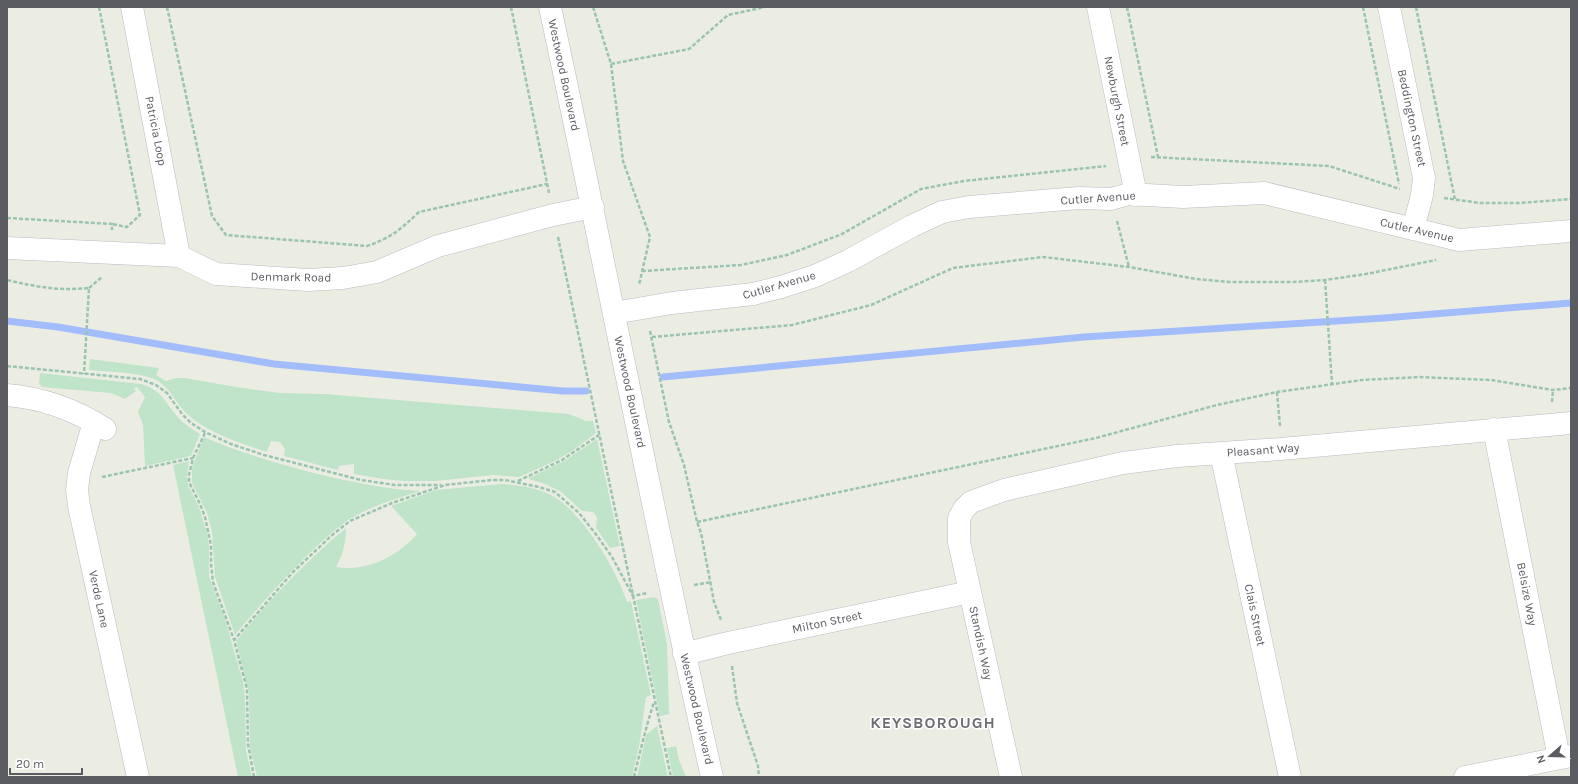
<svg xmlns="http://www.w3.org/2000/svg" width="1578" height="784" font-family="Karla,sans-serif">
<rect width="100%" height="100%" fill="#ecede2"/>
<path fill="#bfe4c9" d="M 90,359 L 159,368 L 156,375 L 166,381 L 176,378 L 185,378 L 236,387 L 280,393 L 325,394 L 569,414 L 586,421 L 593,421 L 596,433 L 572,451 L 553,462 L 519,477 L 493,475 L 435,481 L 404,481 L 383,479 L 354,474 L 354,464 L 339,466 L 338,470 L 284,456 L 285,449 L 280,442 L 271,441 L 267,452 C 239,443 208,433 187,414 C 175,403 171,388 156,380 C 139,372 108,372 89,370 Z
M 40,373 L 141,384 C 161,390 164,400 176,415 C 182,423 191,428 200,434 L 191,456 L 145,466 L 143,425 L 138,412 L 145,397 L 137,387 L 134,388 L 136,391 L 125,399 L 111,393 L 42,387 L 39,383 Z
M 204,437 C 241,453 278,464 318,474 C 352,482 385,489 420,491 C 399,498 377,504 357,515 C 343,522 330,534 318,545 C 288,573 261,604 235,635 L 215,577 L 212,532 L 207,513 L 192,483 L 192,468 Z
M 597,439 L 620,546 L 610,548 L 596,528 L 597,517 L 593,512 L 582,511 L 560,491 L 545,484 L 529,479 L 529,478 L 564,461 Z
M 189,461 L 187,477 L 188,485 L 199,507 L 207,533 L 209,546 L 209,576 L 225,619 L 243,682 L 245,697 L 246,750 L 252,777 L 238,777 L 173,465 Z
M 501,484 C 518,485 534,487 549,494 C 581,509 616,569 627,602 L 631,601 L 651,695 L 646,697 L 640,741 L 632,777 L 257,777 L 250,748 L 249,693 L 236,641 C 269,600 305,562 346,528 C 346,543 343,554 336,567 C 367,572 397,557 417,534 L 391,506 L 436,490 Z
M 654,597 L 658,599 L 667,644 L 669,714 L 660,716 L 636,600 Z
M 657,726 L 668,777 L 637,777 L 646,735 Z
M 676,746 L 679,760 L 686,777 L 673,777 L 667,748 Z"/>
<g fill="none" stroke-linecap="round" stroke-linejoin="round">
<path stroke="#a3bdfc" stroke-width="7" d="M 7,321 L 58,327 L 274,364 L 563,391 L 586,391
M 663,377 L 1084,337 L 1384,318 L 1571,303"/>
<g stroke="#babac0" stroke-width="23">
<path id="street" d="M 132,7 L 179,256
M 550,7 C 605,263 654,521 712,777
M 1098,7 L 1136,195
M 1389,7 L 1424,178 L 1422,195 L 1413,229
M 7,248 L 179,256 L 216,274 L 308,280 L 343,278 L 377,272 L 438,246 L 553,215 L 593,207
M 614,313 L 672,303 L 753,294 L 781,287 L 815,276 L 848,261 L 912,226 L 942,212 L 969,207 L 1079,198 L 1111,199 L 1129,194 L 1183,197 L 1264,193 L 1459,240 L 1571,231
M 7,395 C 43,398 74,409 105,429
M 94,422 L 79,473 L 77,490 L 79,506 L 138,777
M 1494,429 L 1559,758
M 1221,453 L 1290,777
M 684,654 L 728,643 L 970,592
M 1011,777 L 959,542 L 959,518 L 964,509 L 971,502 L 1004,490 L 1123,463 L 1177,456 L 1281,449 L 1571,423
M 1465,777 L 1571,756"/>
</g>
<path stroke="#99c4b1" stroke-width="2.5" stroke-dasharray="4 2" stroke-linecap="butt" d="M 99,7 L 140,215 L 127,227 L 112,224
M 167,7 L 212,216 L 226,235 L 367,246 C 391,238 401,229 419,212 L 547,184
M 511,7 L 549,193
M 593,7 L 611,64 L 623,161 L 650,237 L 639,285
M 1127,7 L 1158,157
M 1363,7 L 1399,184
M 1416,7 L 1455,200
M 611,64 L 689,49 L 728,15 L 765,7
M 1151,157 L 1329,166 L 1400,189
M 1444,198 L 1480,203 L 1520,203 L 1571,199
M 7,218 L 112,224 L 112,230
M 1117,221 L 1129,267
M 558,237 L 671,777
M 642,271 L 741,265 L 787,255 L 842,234 L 921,189 L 964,181 L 1106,166
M 7,280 C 37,287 58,291 89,288 L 84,374
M 1325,280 L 1332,384
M 89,288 L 102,277
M 650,331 L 669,422 L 684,465 L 697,522 L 701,533 L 714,602 L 721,620
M 652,337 L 792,325 L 871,305 L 953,268 L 1043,257 L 1129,267 L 1196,279 L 1230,282 L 1293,282 L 1325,280 L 1366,274 L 1436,260
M 7,366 L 140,379 L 156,385 L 167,393 L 182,414 L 191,423 L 205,432 L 231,444 L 264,455 L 361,480 L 395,485 L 441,485
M 1277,392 L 1280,426
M 1552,402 L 1553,390
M 205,433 L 193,458 L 189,475 L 189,482 L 200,504 L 205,517 L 211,545 L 211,564 L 213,582 L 234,640
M 102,477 L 193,458
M 518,481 L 562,460 L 599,435
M 697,522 L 1096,438 L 1217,405 L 1277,392 L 1362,380 L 1420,377 L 1491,380 L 1553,390 L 1571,388
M 694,585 L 712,582
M 732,666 L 737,703 L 758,766 L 759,777
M 254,777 L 248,744 L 247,689 L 234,640 L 293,572 L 331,536 L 350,521 L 392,503 L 445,485 L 492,480 L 505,480 L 539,487 L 555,492 L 579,513 L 595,533 L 612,557 L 633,596 L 647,593
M 634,777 C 640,752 646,727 654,702"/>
<use href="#street" stroke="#fff" stroke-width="22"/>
</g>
<g text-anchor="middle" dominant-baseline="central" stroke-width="3" stroke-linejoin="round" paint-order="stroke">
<g font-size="12" fill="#5a5c62" stroke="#fff">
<text transform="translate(564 75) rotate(78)">Westwood Boulevard</text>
<text transform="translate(1117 101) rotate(79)">Newburgh Street</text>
<text transform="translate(1412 118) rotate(78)">Beddington Street</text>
<text transform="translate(156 131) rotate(79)">Patricia Loop</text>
<text transform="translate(1098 198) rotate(-4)">Cutler Avenue</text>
<text transform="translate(1417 230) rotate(13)">Cutler Avenue</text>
<text transform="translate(291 277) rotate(1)">Denmark Road</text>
<text transform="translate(779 285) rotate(-16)">Cutler Avenue</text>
<text transform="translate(630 392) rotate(78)">Westwood Boulevard</text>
<text transform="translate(1263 450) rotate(-4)">Pleasant Way</text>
<text transform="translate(1527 594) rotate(79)">Belsize Way</text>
<text transform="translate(99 599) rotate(78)">Verde Lane</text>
<text transform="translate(1255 615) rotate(78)">Clais Street</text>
<text transform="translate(827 622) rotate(-12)">Milton Street</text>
<text transform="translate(981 643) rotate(78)">Standish Way</text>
<text transform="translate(697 709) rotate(77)">Westwood Boulevard</text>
</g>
<g font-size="16" font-weight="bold" letter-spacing="1" fill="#6c6e74" stroke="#fff">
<text x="933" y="722">KEYSBOROUGH</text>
</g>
</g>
<rect width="1578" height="784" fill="none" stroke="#5a5c62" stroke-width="16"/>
<g transform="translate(1550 756) rotate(250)" stroke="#ffffff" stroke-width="3" paint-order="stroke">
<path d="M0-3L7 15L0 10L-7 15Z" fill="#5a5c62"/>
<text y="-6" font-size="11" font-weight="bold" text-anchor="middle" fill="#5a5c62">N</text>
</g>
<path d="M10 768v6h72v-6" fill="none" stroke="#5a5c62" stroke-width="2"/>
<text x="16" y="768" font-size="12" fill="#5a5c62" stroke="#ffffff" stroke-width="3" paint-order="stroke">20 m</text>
</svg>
